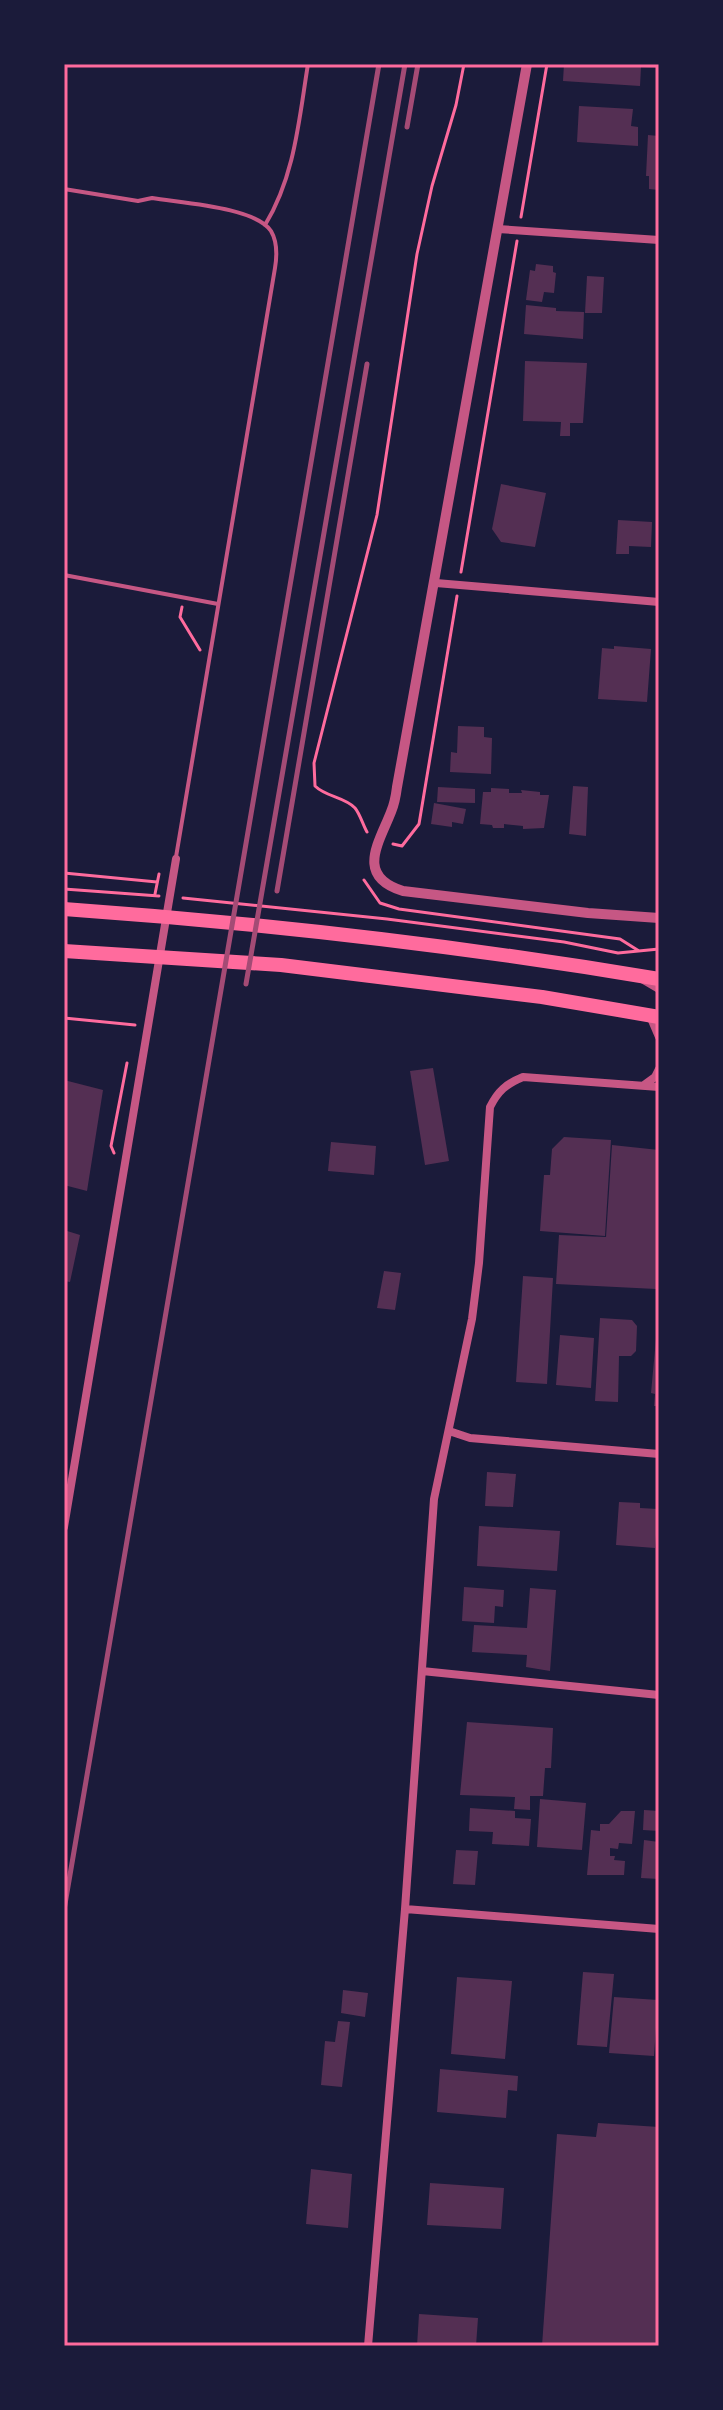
<svg xmlns="http://www.w3.org/2000/svg" width="723" height="2410" font-family="'Crimson Pro',serif">
<rect width="100%" height="100%" fill="#1b1b3a"/>
<path fill="#542f53" d="M 564,64 L 659,64 L 659,68 L 641,67 L 640,86 L 563,81 Z
M 579,106 L 633,109 L 631,126 L 638,127 L 638,146 L 577,142 Z
M 648,135 L 659,136 L 659,190 L 649,189 L 649,176 L 646,176 Z
M 536,264 L 553,266 L 553,272 L 556,273 L 554,293 L 544,292 L 542,302 L 526,300 L 530,270 L 535,271 Z
M 587,276 L 604,277 L 602,313 L 585,313 Z
M 526,305 L 556,308 L 556,311 L 584,312 L 583,339 L 524,334 Z
M 525,361 L 587,363 L 583,423 L 570,423 L 570,436 L 560,436 L 561,422 L 523,421 Z
M 501,484 L 546,493 L 535,547 L 501,542 L 492,529 Z
M 618,520 L 652,522 L 651,547 L 629,546 L 629,554 L 616,554 Z
M 614,646 L 651,649 L 647,702 L 598,699 L 602,648 L 614,649 Z
M 458,726 L 484,727 L 484,737 L 492,738 L 491,774 L 450,772 L 451,752 L 457,753 Z
M 573,786 L 588,787 L 586,836 L 569,834 Z
M 438,787 L 475,789 L 475,803 L 437,802 Z
M 491,788 L 509,789 L 509,793 L 522,793 L 521,790 L 540,792 L 540,795 L 549,795 L 544,828 L 523,829 L 523,826 L 504,824 L 504,828 L 493,828 L 492,825 L 480,824 L 483,792 L 491,792 Z
M 434,803 L 466,809 L 463,824 L 452,822 L 452,827 L 431,824 Z
M 433,1068 L 449,1161 L 425,1165 L 410,1071 Z
M 64,1080 L 103,1090 L 87,1191 L 64,1185 Z
M 564,1137 L 611,1140 L 605,1236 L 540,1231 L 544,1175 L 550,1175 L 552,1149 Z
M 331,1142 L 376,1146 L 374,1175 L 328,1171 Z
M 612,1145 L 659,1150 L 659,1245 L 656,1289 L 556,1284 L 559,1235 L 606,1237 Z
M 64,1230 L 80,1235 L 70,1282 L 64,1281 Z
M 384,1271 L 401,1273 L 395,1310 L 377,1308 Z
M 523,1276 L 553,1278 L 547,1384 L 516,1382 Z
M 600,1318 L 632,1320 L 637,1326 L 636,1351 L 631,1356 L 619,1356 L 618,1402 L 595,1401 Z
M 657,1328 L 659,1328 L 659,1406 L 654,1406 L 655,1394 L 651,1393 Z
M 560,1335 L 594,1338 L 591,1388 L 556,1385 Z
M 487,1472 L 516,1474 L 513,1507 L 485,1506 Z
M 619,1502 L 640,1503 L 640,1508 L 658,1509 L 655,1548 L 616,1545 Z
M 479,1526 L 560,1531 L 557,1571 L 477,1566 Z
M 464,1587 L 504,1590 L 503,1607 L 495,1606 L 494,1623 L 462,1621 Z
M 530,1588 L 556,1590 L 550,1671 L 526,1667 L 527,1655 L 472,1652 L 474,1625 L 527,1628 Z
M 467,1722 L 553,1728 L 551,1768 L 545,1768 L 543,1796 L 530,1796 L 530,1810 L 514,1809 L 515,1797 L 460,1795 Z
M 540,1799 L 586,1803 L 582,1850 L 537,1847 Z
M 470,1808 L 515,1811 L 515,1818 L 531,1819 L 529,1846 L 492,1844 L 493,1832 L 469,1831 Z
M 644,1810 L 659,1811 L 659,1831 L 643,1830 Z
M 621,1811 L 635,1811 L 632,1844 L 619,1843 L 618,1849 L 610,1848 L 610,1856 L 615,1856 L 614,1860 L 625,1861 L 624,1875 L 587,1875 L 591,1830 L 600,1831 L 600,1824 L 609,1824 Z
M 644,1840 L 659,1842 L 659,1879 L 641,1878 Z
M 456,1850 L 478,1851 L 475,1885 L 453,1884 Z
M 583,1972 L 614,1974 L 607,2047 L 577,2045 Z
M 457,1977 L 512,1981 L 505,2059 L 451,2054 Z
M 343,1990 L 368,1993 L 365,2017 L 341,2013 Z
M 614,1997 L 658,2000 L 654,2056 L 609,2053 Z
M 338,2021 L 350,2022 L 342,2087 L 321,2085 L 325,2041 L 335,2042 Z
M 440,2069 L 518,2076 L 517,2091 L 508,2090 L 506,2118 L 437,2112 Z
M 598,2123 L 659,2127 L 659,2346 L 542,2346 L 557,2134 L 596,2137 Z
M 311,2169 L 352,2174 L 348,2228 L 306,2224 Z
M 430,2183 L 504,2188 L 501,2229 L 427,2225 Z
M 419,2314 L 478,2318 L 476,2346 L 417,2346 Z"/>
<g fill="none" stroke-linecap="round" stroke-linejoin="round">
<path stroke="#ff6b9d" stroke-width="3" d="M 521,217 L 547,64
M 461,572 L 517,241
M 182,607 L 180,617 L 200,650
M 367,832 C 363,825 360,814 355,808 C 345,797 326,797 315,786 L 314,763 L 377,515 L 417,254 L 432,186 L 456,105 L 464,64
M 393,844 L 402,846 L 419,824 L 457,596
M 64,873 L 157,882
M 364,880 L 380,903 L 399,909 L 620,939 L 639,951
M 64,889 L 159,896
M 155,894 L 159,874
M 183,898 L 387,919 L 564,942 L 618,953 L 659,949
M 64,1018 L 135,1025
M 114,1153 L 111,1146 L 127,1063"/>
<path stroke="#c65784" stroke-width="4" d="M 64,189 L 138,201 L 152,198 C 181,203 255,207 271,231 C 278,243 277,256 275,268 L 176,857
M 265,225 C 295,176 299,119 308,64
M 64,575 L 218,604"/>
<path stroke="#c65784" stroke-width="8" d="M 498,229 L 659,240
M 436,583 L 659,602
M 642,979 L 659,989
M 650,1016 L 659,1037
M 644,1085 L 655,1077 L 659,1069
M 449,1431 L 470,1438 L 659,1454
M 64,1527 L 176,859
M 422,1671 L 659,1695
M 405,1909 L 659,1929
M 368,2346 L 405,1909 L 434,1499 L 472,1319 L 479,1263 L 490,1107 C 498,1091 506,1084 523,1077 L 659,1087"/>
<path stroke="#c65784" stroke-width="10" d="M 527,64 L 397,787 C 396,795 394,805 391,812 C 379,843 355,876 403,891 L 588,913 L 659,918"/>
<path stroke="#ff6b9d" stroke-width="14" d="M 64,909 C 263,923 462,946 659,979
M 64,951 L 281,965 L 542,997 L 659,1017"/>
<path stroke="#a44b75" stroke-width="5" d="M 407,127 L 418,64
M 277,891 L 367,364
M 246,984 L 405,64
M 64,1910 L 379,64"/>
</g>
<rect width="723" height="2410" fill="none" stroke="#1b1b3a" stroke-width="132"/>
<rect x="66" y="66" width="591" height="2278" fill="none" stroke="#ff6b9d" stroke-width="3"/>
</svg>
